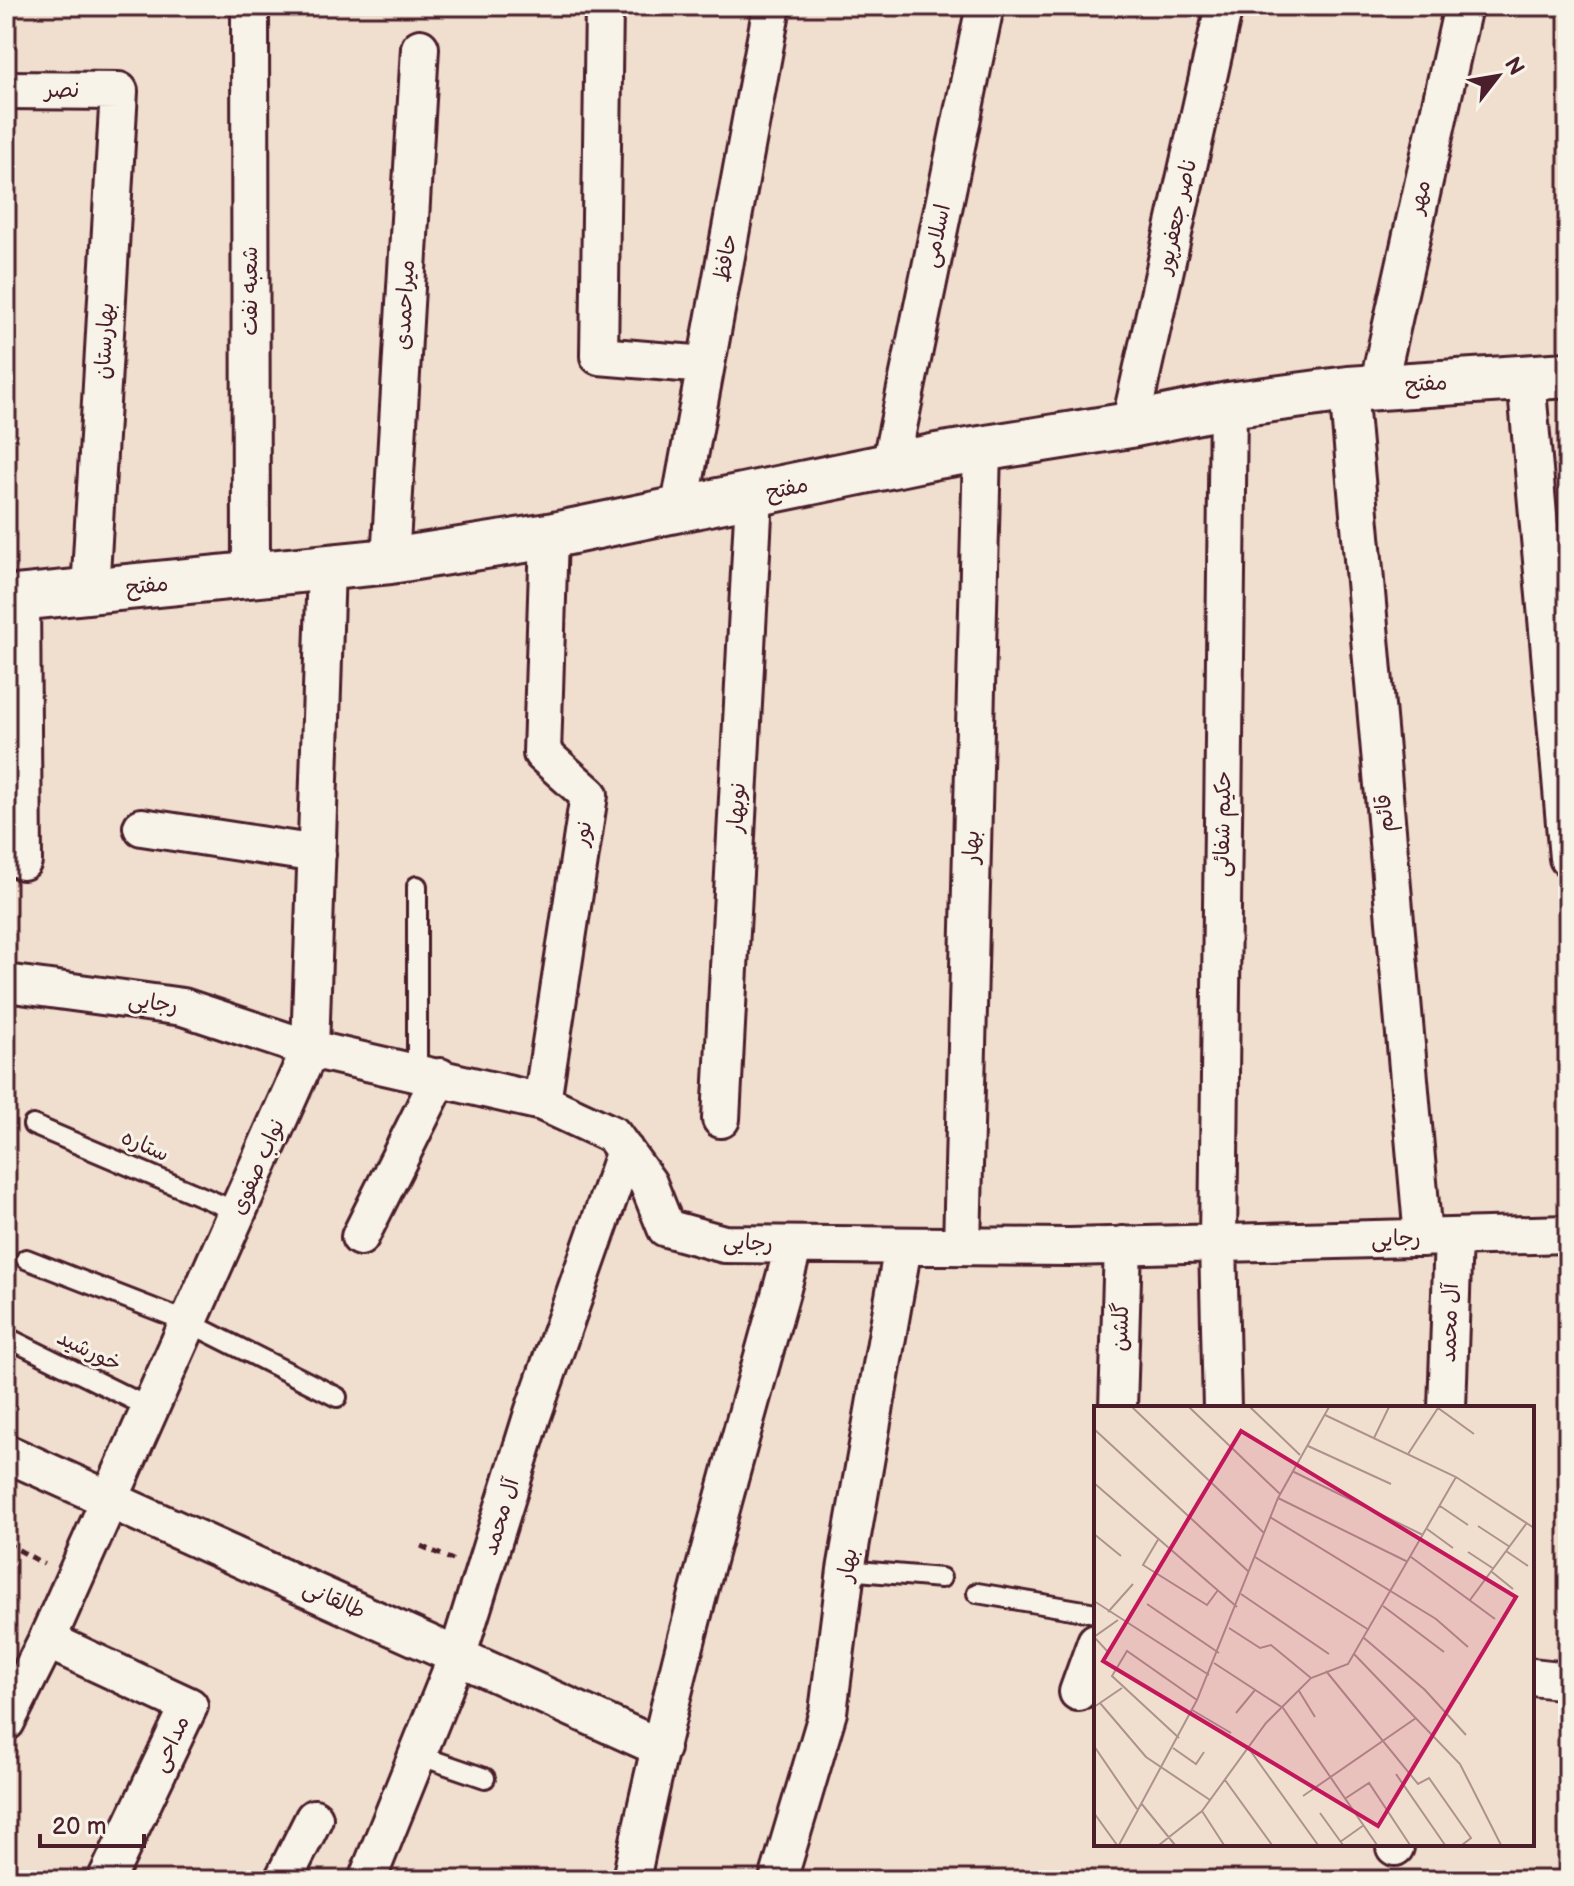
<svg xmlns="http://www.w3.org/2000/svg" width="1574" height="1886" font-family="'Balsamiq Sans','Playpen Sans Arabic',sans-serif">
<rect width="100%" height="100%" fill="#f0dece"/>
<filter id="ink" filterUnits="userSpaceOnUse"><feTurbulence type="fractalNoise" baseFrequency=".0125" numOctaves="2"/><feDisplacementMap in="SourceGraphic" scale="16" xChannelSelector="R" yChannelSelector="G"/><feConvolveMatrix kernelMatrix="1 2 1 2 8 2 1 2 1" color-interpolation-filters="sRGB"/></filter>
<g filter="url(#ink)">
<g fill="none" stroke-linecap="round" stroke-linejoin="round">
<g stroke="#4a1f2b" stroke-width="24">
<path id="service" d="M 417,1072 L 417,886
M 33,1125 L 238,1212
M 26,1259 L 188,1322 L 337,1397
M 6,1337 L 150,1408
M 846,1570 L 941,1578
M 977,1593 L 1096,1613
M 418,1755 L 485,1778"/>
</g>
<g stroke="#4a1f2b" stroke-width="42">
<path id="minor" d="M 250,6 L 251,576
M 604,6 L 599,356 L 706,365
M 6,90 L 119,91 L 90,592
M 1526,378 L 1568,858
M 1378,387 L 1463,6
M 1348,389 L 1423,1238
M 1130,425 L 1224,6
M 890,466 L 985,6
M 679,511 L 772,6
M 390,561 L 420,48
M 21,598 L 23,861
M 142,827 L 317,854
M 6,983 L 183,1007 L 310,1049 L 542,1102 L 613,1135 L 648,1183 L 666,1228 L 724,1244 L 1070,1247 L 1568,1234
M 542,1102 L 589,795 L 542,753 L 549,536
M 721,1119 L 754,496
M 360,1237 L 440,1077
M 962,1246 L 982,449
M 1118,1408 L 1123,1245
M 1222,1408 L 1218,1243 L 1228,405
M 1447,1408 L 1453,1237
M 6,1453 L 661,1748
M 47,1640 L 189,1706 L 106,1880
M 1532,1677 L 1568,1681
M 1078,1692 L 1096,1642
M 6,1722 L 47,1640 L 310,1049 L 326,568
M 1395,1847 L 1395,1844
M 283,1880 L 314,1818
M 367,1880 L 458,1654 L 533,1413 L 625,1151
M 631,1880 C 674,1666 736,1455 794,1245
M 778,1880 L 828,1712 L 846,1570 L 903,1246"/>
</g>
<g stroke="#4a1f2b" stroke-width="50">
<path id="tertiary" d="M 6,599 L 390,561 L 549,536 L 937,456 L 1130,425 L 1228,405 L 1348,389 L 1568,375"/>
</g>
<path stroke="#4a1f2b" stroke-width="5" stroke-dasharray="8 6" stroke-linecap="butt" d="M 6,1543 L 44,1564
M 421,1546 L 453,1560"/>
<use href="#service" stroke="#f7f3e8" stroke-width="18"/>
<use href="#minor" stroke="#f7f3e8" stroke-width="36"/>
<use href="#tertiary" stroke="#f7f3e8" stroke-width="44"/>
</g>
</g>
<g text-anchor="middle" dominant-baseline="central" stroke-width="6" stroke-linejoin="round" paint-order="stroke">
<g font-size="22" fill="#4a1f2b" stroke="#f7f3e8">
<text x="62" y="90">نصر</text>
<text transform="translate(1420 197) rotate(-77)">مهر</text>
<text transform="translate(1177 216) rotate(-77)">ناصر جعفرپور</text>
<text transform="translate(937 236) rotate(-78)">اسلامی</text>
<text transform="translate(726 258) rotate(-80)">حافظ</text>
<text transform="translate(250 291) rotate(-90)">شعبه نفت</text>
<text transform="translate(405 305) rotate(-87)">میراحمدی</text>
<text transform="translate(105 341) rotate(-87)">بهارستان</text>
<text transform="translate(1426 384) rotate(-4)">مفتح</text>
<text transform="translate(787 489) rotate(-12)">مفتح</text>
<text transform="translate(147 586) rotate(-6)">مفتح</text>
<text transform="translate(737 808) rotate(-87)">نوبهار</text>
<text transform="translate(1385 813) rotate(-95)">قائم</text>
<text transform="translate(1223 824) rotate(-89)">حکیم شفائی</text>
<text transform="translate(583 834) rotate(-81)">نور</text>
<text transform="translate(972 847) rotate(-89)">بهار</text>
<text transform="translate(153 1003) rotate(8)">رجایی</text>
<text transform="translate(145 1146) rotate(23)">ستاره</text>
<text transform="translate(258 1167) rotate(-66)">نواب صفوی</text>
<text transform="translate(1396 1239) rotate(-1)">رجایی</text>
<text transform="translate(748 1243) rotate(3)">رجایی</text>
<text transform="translate(1450 1323) rotate(-88)">آل محمد</text>
<text transform="translate(1121 1327) rotate(-88)">گلشن</text>
<text transform="translate(89 1351) rotate(26)">خورشید</text>
<text transform="translate(501 1517) rotate(-73)">آل محمد</text>
<text transform="translate(848 1565) rotate(-81)">بهار</text>
<text transform="translate(334 1600) rotate(24)">طالقانی</text>
<text transform="translate(171 1744) rotate(-65)">مداحی</text>
</g>
</g>
<g transform="translate(1094 1406)">
<rect width="440" height="440" fill="#f0dece"/>
<path fill="none" stroke="#ae928d" stroke-width="2" d="M 38,1 L 170,127M 95,1 L 186,88M 156,1 L 206,49M 231,9 L 362,71 L 440,122M 0,23 L 155,166M 280,32 L 295,1M 214,40 L 297,78M 314,48 L 344,2 L 380,28M 198,65 L 329,129M 0,77 L 143,201M 184,92 L 314,156M 346,100 L 374,119M 176,111 L 342,213 L 374,241M 384,120 L 416,141M 333,123 L 359,142M 0,128 L 27,150M 65,132 L 49,159 L 113,199 L 124,184M 412,145 L 434,160M 374,146 L 400,163M 161,151 L 275,224M 317,151 L 401,213M 398,166 L 419,183M 147,188 L 235,248M 376,194 L 432,118M 0,195 L 115,269M 53,198 L 125,247M 289,200 L 350,246M 14,206 L 39,178M 135,222 L 166,242 L 177,239 L 217,272M 270,232 L 331,284 L 372,329M 14,246 L 0,231 L 24,214M 260,248 L 366,358 L 407,439M 120,257 L 189,302 L 283,439M 232,265 L 324,378 L 335,372 L 377,432 L 368,439M 205,285 L 221,311M 6,297 L 52,351 L 116,394M 0,301 L 28,282M 98,304 L 137,327M 142,307 L 161,284M 85,332 L 18,270 L 33,245 L 103,294M 0,340 L 43,403M 153,340 L 224,439M 79,342 L 102,358 L 110,346M 302,368 L 351,439M 131,374 L 178,439M 209,390 L 322,312M 252,392 L 275,377 L 316,439M 47,397 L 81,439M 108,405 L 130,439M 0,407 L 23,439M 226,407 L 249,439M 246,436 L 270,419M 25,439 L 103,294 L 184,92 L 235,1M 65,439 L 108,405 L 172,317 L 217,272 L 254,258 L 362,71"/>
<path fill="#c2185b" fill-opacity="0.15" stroke="#c2185b" stroke-width="4" d="M 147,25 L 422,191 L 284,420 L 9,255 Z"/>
<rect width="440" height="440" fill="none" stroke="#4a1f2b" stroke-width="4"/>
</g>
<rect width="1574" height="1886" fill="none" stroke="#f7f3e8" stroke-width="32"/>
<rect x="16" y="16" width="1542" height="1854" fill="none" stroke="#4a1f2b" stroke-width="3" filter="url(#ink)"/>
<g transform="translate(1498 76) rotate(59)" stroke="#f7f3e8" stroke-width="6" paint-order="stroke">
<path d="M0-6L14 30L0 20L-14 30Z" fill="#4a1f2b"/>
<text y="-12" font-size="22" font-weight="bold" text-anchor="middle" fill="#4a1f2b">N</text>
</g>
<path d="M40 1834v12h104v-12" fill="none" stroke="#4a1f2b" stroke-width="4"/>
<text x="52" y="1834" font-size="24" fill="#4a1f2b" stroke="#f7f3e8" stroke-width="6" paint-order="stroke">20 m</text>
</svg>
